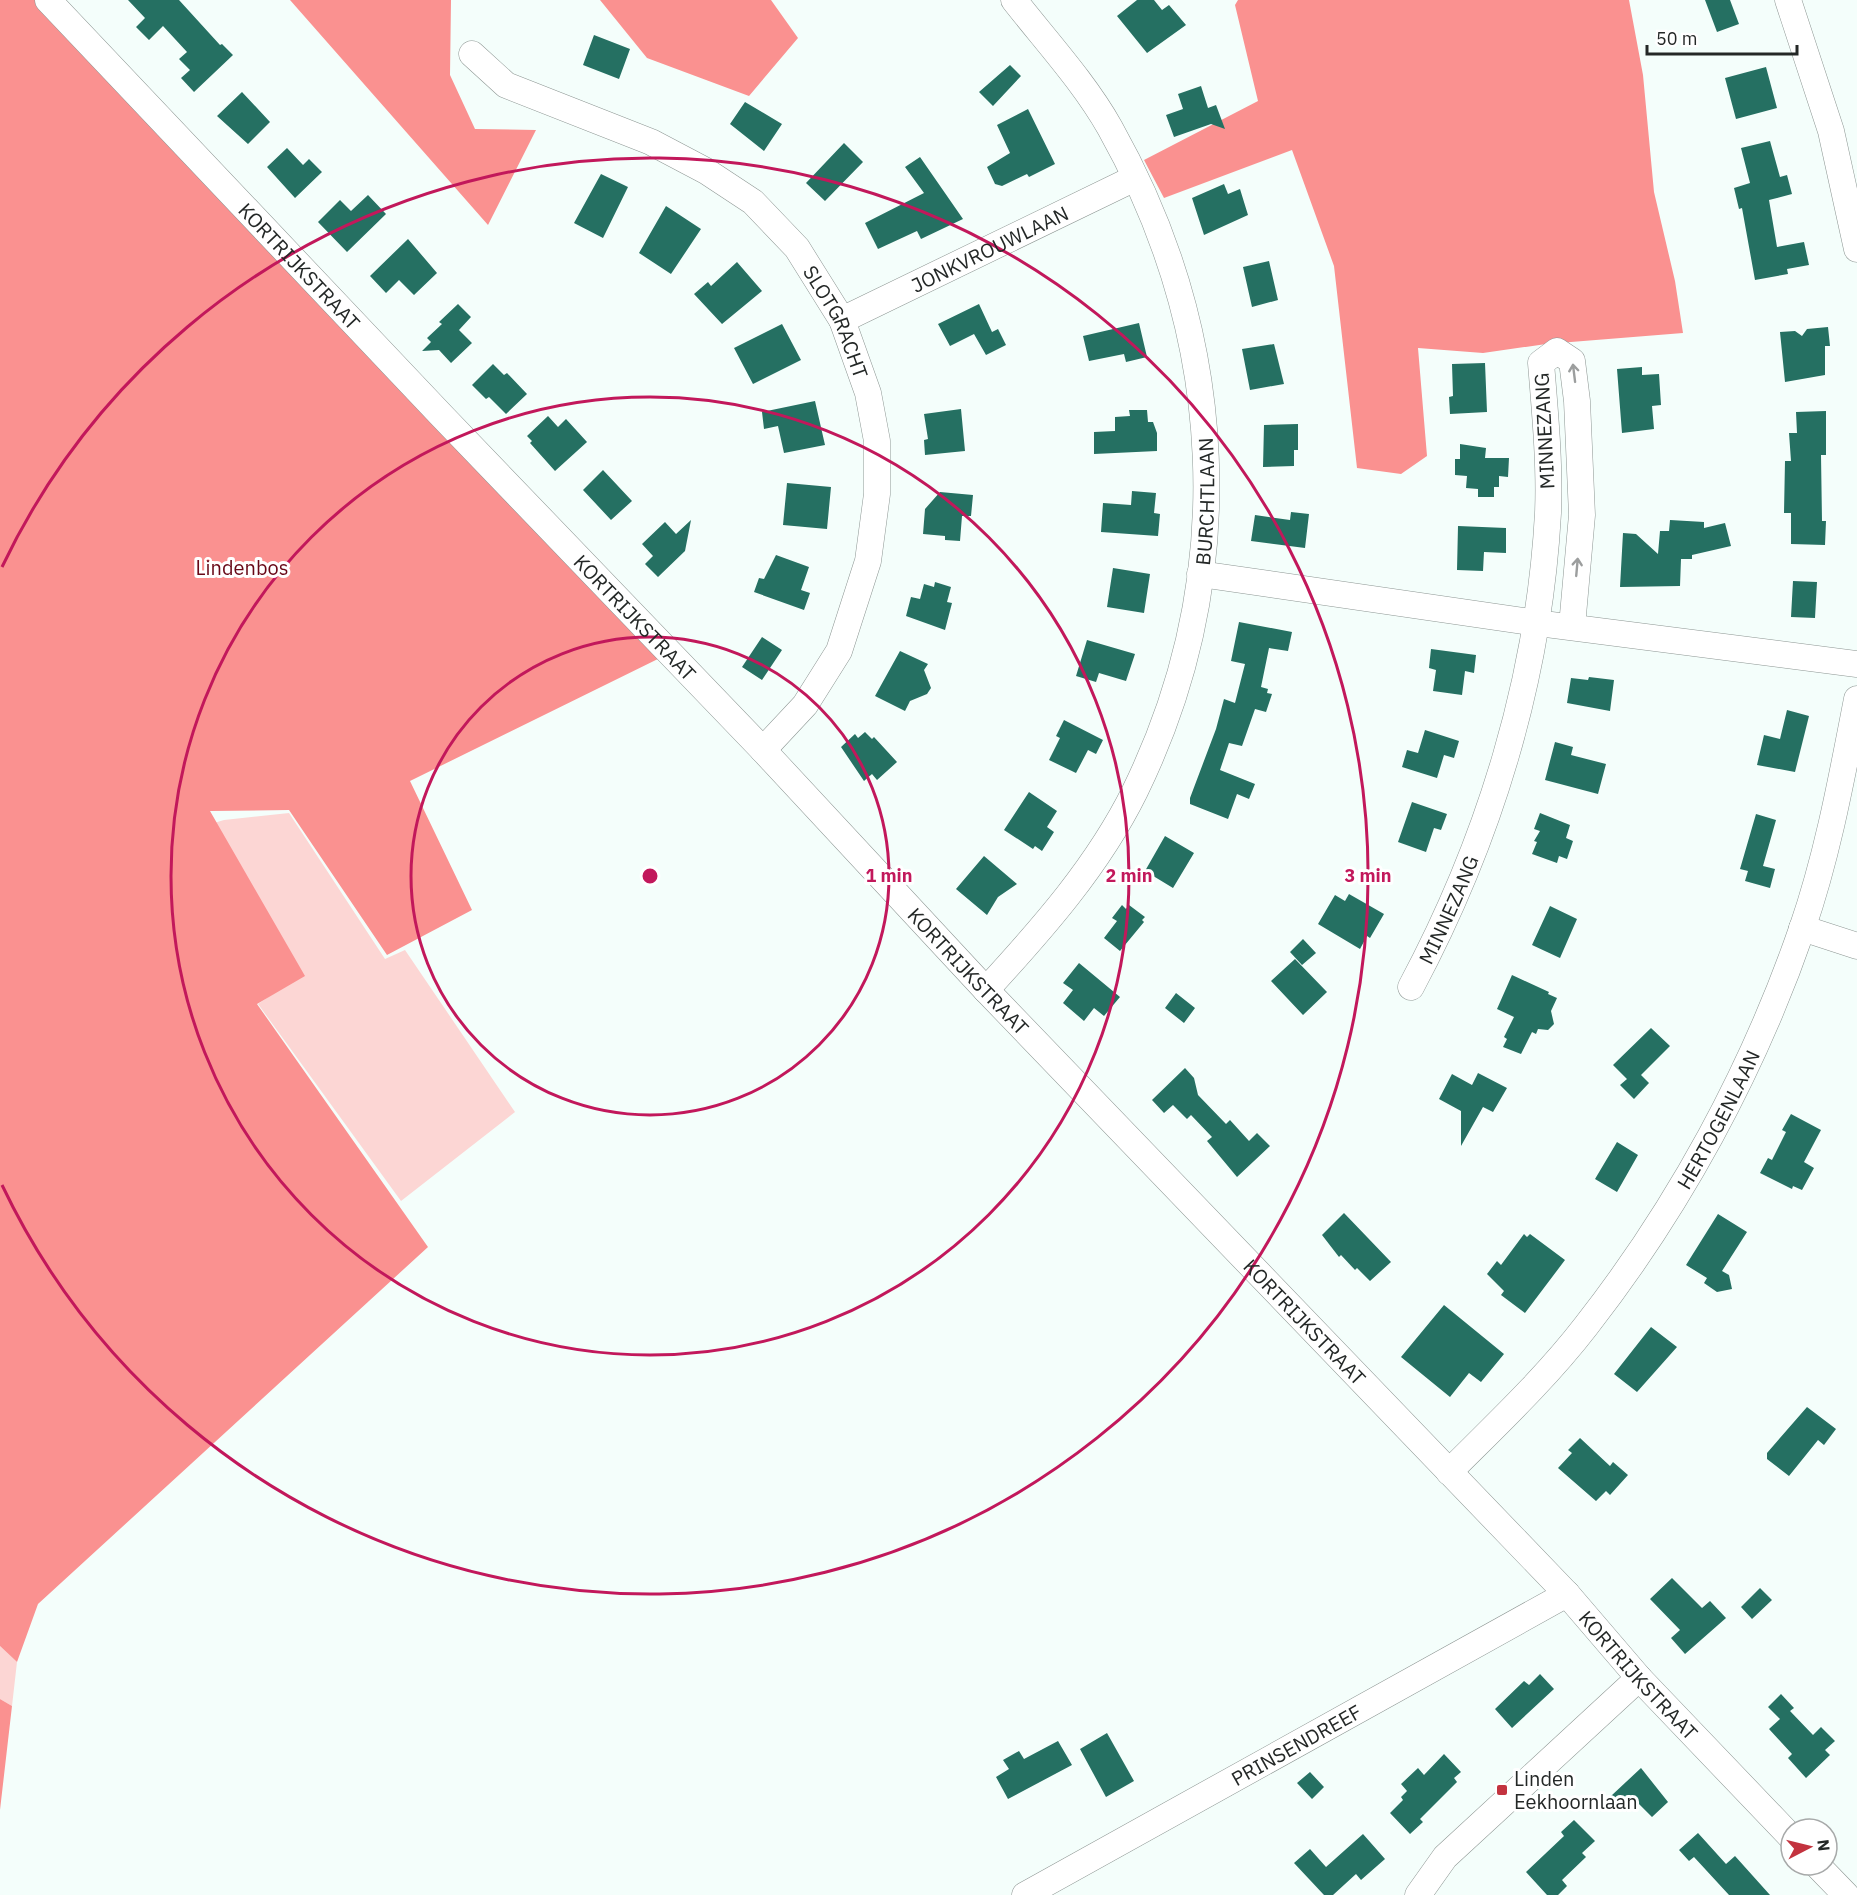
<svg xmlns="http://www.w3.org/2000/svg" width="1857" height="1895" font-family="'IBM Plex Sans',sans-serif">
<rect width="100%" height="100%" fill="#f4fefb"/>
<path fill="#fcd6d4" d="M 289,813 L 385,959 L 405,950 L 515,1112 L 401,1201 L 258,1004 L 298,977 L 214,823 L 224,820 Z
M 0,1646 L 17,1662 L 12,1706 L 0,1699 Z"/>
<path fill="#fa9190" d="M 0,0 L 39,0 L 664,656 L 410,781 L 472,910 L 387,955 L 289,810 L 210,811 L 305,976 L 257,1004 L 428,1247 L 38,1604 L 17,1662 L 0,1646 Z
M 290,0 L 451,0 L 450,75 L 475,129 L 536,130 L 488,225 Z
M 600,0 L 771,0 L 798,38 L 749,96 L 647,58 Z
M 1238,0 L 1629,0 L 1643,75 L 1654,192 L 1675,281 L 1683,333 L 1546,344 L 1483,353 L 1418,348 L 1427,456 L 1401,474 L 1357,468 L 1334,266 L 1292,150 L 1164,198 L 1144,160 L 1258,101 L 1235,5 Z
M 0,1699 L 12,1706 L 0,1810 Z"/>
<path fill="#257062" d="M 128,0 L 179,0 L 220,45 L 222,44 L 233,55 L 194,92 L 181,78 L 190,70 L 179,59 L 187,52 L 163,26 L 149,40 L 136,27 L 145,18 Z
M 1137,0 L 1154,0 L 1162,10 L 1169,5 L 1186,25 L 1147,53 L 1117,16 Z
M 1705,0 L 1730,0 L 1739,24 L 1717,32 Z
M 594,35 L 630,49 L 619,79 L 583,65 Z
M 1010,65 L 1021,76 L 993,106 L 979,92 Z
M 1766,67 L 1777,108 L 1736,119 L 1725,78 Z
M 1201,86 L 1208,108 L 1216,105 L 1225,129 L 1211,124 L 1174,137 L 1166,115 L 1183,109 L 1178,94 Z
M 242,92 L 270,122 L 248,144 L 217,116 Z
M 745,102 L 782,124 L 764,151 L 730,124 Z
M 1028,109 L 1055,164 L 1029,177 L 1027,174 L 1002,186 L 995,184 L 987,167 L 1010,153 L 997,125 Z
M 1770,141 L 1780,177 L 1787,175 L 1792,194 L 1769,200 L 1777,247 L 1804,242 L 1809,265 L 1787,269 L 1788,274 L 1755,280 L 1742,208 L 1739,209 L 1734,188 L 1750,183 L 1741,148 Z
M 844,143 L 863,162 L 825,201 L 806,183 Z
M 287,148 L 303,165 L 309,159 L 322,172 L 295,198 L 267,167 Z
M 920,157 L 963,219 L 921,239 L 917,231 L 878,249 L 865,223 L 924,193 L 905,167 Z
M 601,174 L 628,187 L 603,238 L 574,223 Z
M 1224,184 L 1228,194 L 1240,189 L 1248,215 L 1204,235 L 1192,198 Z
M 368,195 L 386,214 L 347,252 L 318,222 L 340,200 L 351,211 Z
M 666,206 L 701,229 L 671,274 L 639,253 Z
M 408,239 L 437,273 L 414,295 L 399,280 L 386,293 L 370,276 Z
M 1269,261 L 1278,300 L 1252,307 L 1243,267 Z
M 737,262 L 762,291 L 722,324 L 694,294 L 708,282 L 711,286 Z
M 458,304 L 471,317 L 459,330 L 472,343 L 451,363 L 439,350 L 422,351 L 431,342 L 427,338 L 442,324 L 439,322 Z
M 979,304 L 992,332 L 998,329 L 1006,345 L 986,355 L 974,334 L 950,346 L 938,324 Z
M 1139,323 L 1147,357 L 1126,362 L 1124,354 L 1089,361 L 1083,336 Z
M 782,324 L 801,360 L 753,384 L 734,348 Z
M 1828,327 L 1830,346 L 1825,346 L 1825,375 L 1785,382 L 1780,332 L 1795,331 L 1802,336 L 1807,329 Z
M 1274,344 L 1284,384 L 1250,390 L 1242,349 Z
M 1485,363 L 1487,412 L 1450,414 L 1449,397 L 1453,396 L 1452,364 Z
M 493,364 L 504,375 L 507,373 L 527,394 L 506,414 L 489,397 L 486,399 L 472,385 Z
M 1642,367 L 1642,375 L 1659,374 L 1661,405 L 1652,406 L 1654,429 L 1622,433 L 1617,369 Z
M 815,401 L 825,445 L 784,453 L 778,426 L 764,429 L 762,412 Z
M 961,409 L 965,451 L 925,455 L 924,440 L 928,439 L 924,414 Z
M 1129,410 L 1147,410 L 1148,422 L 1153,422 L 1157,433 L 1157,451 L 1094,454 L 1094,432 L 1115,431 L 1115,417 L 1130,416 Z
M 1826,411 L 1826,455 L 1821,455 L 1822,521 L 1826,521 L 1825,545 L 1791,544 L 1791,513 L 1784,513 L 1785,461 L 1791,461 L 1789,433 L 1797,433 L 1796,412 Z
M 548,416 L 558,427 L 566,419 L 587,442 L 555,471 L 530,443 L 532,441 L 527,436 Z
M 1298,424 L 1298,450 L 1294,450 L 1294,466 L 1263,467 L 1264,425 Z
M 1460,444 L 1486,448 L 1485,458 L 1509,458 L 1508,477 L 1499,476 L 1499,487 L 1494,487 L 1494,497 L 1478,497 L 1478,489 L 1466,488 L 1467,476 L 1455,475 L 1455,459 L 1460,459 Z
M 603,470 L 632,501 L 611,520 L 583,490 Z
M 787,483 L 831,487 L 827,529 L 783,525 Z
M 1132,491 L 1156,493 L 1154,513 L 1160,514 L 1158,536 L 1101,532 L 1103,503 L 1131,505 Z
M 940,492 L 973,495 L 971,516 L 962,516 L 960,541 L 945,540 L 945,536 L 923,534 L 925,509 Z
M 1291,512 L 1309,514 L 1305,548 L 1251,541 L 1255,515 L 1290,520 Z
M 691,520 L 685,551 L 658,577 L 645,564 L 653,556 L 642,544 L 665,522 L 676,534 Z
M 1670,520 L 1704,522 L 1704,528 L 1725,523 L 1731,546 L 1692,555 L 1692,559 L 1681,559 L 1680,586 L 1620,587 L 1623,533 L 1636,534 L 1658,554 L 1660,531 L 1669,531 Z
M 1458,526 L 1506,528 L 1506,553 L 1484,552 L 1483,571 L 1457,570 Z
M 776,555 L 809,567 L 801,590 L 810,593 L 804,610 L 754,592 L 759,578 L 764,579 Z
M 1113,568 L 1150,574 L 1144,613 L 1107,607 Z
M 1793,581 L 1817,582 L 1815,618 L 1791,617 Z
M 935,582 L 951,587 L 947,602 L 952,603 L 945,630 L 906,616 L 911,597 L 920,599 L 924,584 L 934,587 Z
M 1239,622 L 1292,632 L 1288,651 L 1269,648 L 1261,687 L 1268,689 L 1267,693 L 1272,694 L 1266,712 L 1255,709 L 1242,746 L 1229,743 L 1220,770 L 1255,784 L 1249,799 L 1237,794 L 1228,819 L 1190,804 L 1190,798 L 1216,729 L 1224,699 L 1235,703 L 1245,664 L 1231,661 Z
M 762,637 L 782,650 L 762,680 L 742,667 Z
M 1087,640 L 1135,654 L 1126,681 L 1099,673 L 1096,682 L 1076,676 Z
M 1431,649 L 1476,655 L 1474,673 L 1465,671 L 1462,695 L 1433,691 L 1436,670 L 1429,668 Z
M 900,651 L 928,664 L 924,670 L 931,688 L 927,694 L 910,701 L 905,711 L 875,696 Z
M 1589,677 L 1614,680 L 1610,711 L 1567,703 L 1571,678 L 1588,680 Z
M 1787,710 L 1809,716 L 1795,772 L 1757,765 L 1764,735 L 1780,739 Z
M 1064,720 L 1103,740 L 1096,754 L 1088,750 L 1076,773 L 1049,760 L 1060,738 L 1056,736 Z
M 1425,730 L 1459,741 L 1454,758 L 1444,755 L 1437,778 L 1402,767 L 1407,750 L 1418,753 Z
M 865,732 L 872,739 L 874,737 L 897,762 L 877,780 L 872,774 L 864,781 L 841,747 L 855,734 L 858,738 Z
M 1555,742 L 1573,747 L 1571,755 L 1606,764 L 1598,794 L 1545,780 Z
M 1029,792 L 1057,811 L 1047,827 L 1054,832 L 1042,851 L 1035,846 L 1033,849 L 1004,830 Z
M 1412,802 L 1447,814 L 1441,830 L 1434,828 L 1426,852 L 1398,842 Z
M 1540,813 L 1570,825 L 1566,838 L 1573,841 L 1567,859 L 1559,856 L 1557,863 L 1532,854 L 1537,842 L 1534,841 L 1540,831 L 1534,829 Z
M 1756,814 L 1776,820 L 1763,866 L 1775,869 L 1770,888 L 1745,881 L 1748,871 L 1740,869 Z
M 1165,836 L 1194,853 L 1173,888 L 1145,871 Z
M 984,856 L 1017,884 L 998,897 L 987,915 L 956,889 Z
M 1349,894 L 1384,914 L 1370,938 L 1367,936 L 1360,949 L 1318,924 L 1335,895 L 1345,901 Z
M 1122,905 L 1126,909 L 1129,905 L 1145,917 L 1142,920 L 1144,922 L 1120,951 L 1104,938 L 1117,921 L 1112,918 Z
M 1550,906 L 1577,919 L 1560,958 L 1532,945 Z
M 1303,939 L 1316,953 L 1302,965 L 1290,952 Z
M 1295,959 L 1327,992 L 1303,1015 L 1271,981 Z
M 1079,963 L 1120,997 L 1104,1016 L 1094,1008 L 1084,1021 L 1063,1003 L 1073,990 L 1063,983 Z
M 1512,975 L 1549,992 L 1548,994 L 1557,998 L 1551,1011 L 1554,1024 L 1548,1030 L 1538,1029 L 1536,1034 L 1532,1032 L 1521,1054 L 1503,1047 L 1507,1039 L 1504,1037 L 1514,1017 L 1497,1009 Z
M 1176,993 L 1195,1008 L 1184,1023 L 1165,1008 Z
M 1651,1028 L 1670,1046 L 1641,1075 L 1649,1083 L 1634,1099 L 1620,1085 L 1627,1079 L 1613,1065 Z
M 1185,1068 L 1194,1078 L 1198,1095 L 1226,1124 L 1230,1120 L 1249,1141 L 1257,1133 L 1270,1146 L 1237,1177 L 1207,1141 L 1212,1137 L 1191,1115 L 1187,1119 L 1173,1105 L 1164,1113 L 1152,1100 Z
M 1478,1073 L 1507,1088 L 1493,1112 L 1483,1107 L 1461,1146 L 1461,1111 L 1439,1099 L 1452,1074 L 1472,1085 Z
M 1791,1114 L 1821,1130 L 1804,1162 L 1814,1168 L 1802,1190 L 1793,1186 L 1792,1189 L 1760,1173 L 1768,1158 L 1772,1160 L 1786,1132 L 1782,1130 Z
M 1617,1142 L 1638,1155 L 1617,1192 L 1595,1179 Z
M 1344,1213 L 1391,1262 L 1370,1281 L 1357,1268 L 1355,1270 L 1341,1255 L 1339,1257 L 1322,1235 Z
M 1718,1214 L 1747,1232 L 1722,1271 L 1729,1275 L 1732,1289 L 1717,1292 L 1704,1283 L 1707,1278 L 1686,1265 Z
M 1524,1234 L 1527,1237 L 1530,1234 L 1565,1260 L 1525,1313 L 1501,1295 L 1504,1291 L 1487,1274 L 1497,1261 L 1501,1265 Z
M 1444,1305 L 1504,1354 L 1481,1382 L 1469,1373 L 1450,1397 L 1401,1357 Z
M 1651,1327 L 1677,1347 L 1637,1392 L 1614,1374 Z
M 1807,1407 L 1836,1429 L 1824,1445 L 1818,1440 L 1789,1476 L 1767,1459 L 1767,1453 Z
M 1580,1438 L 1610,1466 L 1613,1462 L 1628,1475 L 1610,1495 L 1606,1491 L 1596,1501 L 1558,1468 L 1572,1453 L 1568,1450 Z
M 1672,1578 L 1702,1608 L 1710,1601 L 1726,1618 L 1685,1654 L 1671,1638 L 1680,1630 L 1650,1599 Z
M 1760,1588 L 1772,1600 L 1752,1619 L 1741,1607 Z
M 1540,1674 L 1554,1689 L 1512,1728 L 1495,1709 L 1524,1681 L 1529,1685 Z
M 1781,1694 L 1794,1708 L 1790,1711 L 1813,1735 L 1821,1727 L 1835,1741 L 1825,1750 L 1830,1755 L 1806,1778 L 1788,1758 L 1792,1754 L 1769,1729 L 1780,1719 L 1768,1707 Z
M 1107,1733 L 1134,1781 L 1106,1797 L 1080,1749 Z
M 1058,1741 L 1072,1765 L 1008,1799 L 996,1777 L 1009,1769 L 1003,1760 L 1019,1751 L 1024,1759 Z
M 1444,1754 L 1461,1772 L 1454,1778 L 1457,1782 L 1420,1819 L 1423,1822 L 1410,1834 L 1390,1813 L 1403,1800 L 1401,1797 L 1407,1791 L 1401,1784 L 1418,1768 L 1424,1775 Z
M 1641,1768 L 1668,1802 L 1652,1817 L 1637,1802 L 1626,1812 L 1611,1796 Z
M 1310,1772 L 1324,1787 L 1312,1799 L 1297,1783 Z
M 1574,1820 L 1595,1841 L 1582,1853 L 1586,1857 L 1562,1880 L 1567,1886 L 1558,1895 L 1547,1895 L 1526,1872 L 1564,1836 L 1561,1832 Z
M 1698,1833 L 1726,1864 L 1735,1856 L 1770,1895 L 1729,1895 L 1694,1857 L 1689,1861 L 1679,1850 Z
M 1363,1834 L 1385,1859 L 1361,1880 L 1356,1874 L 1333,1895 L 1324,1895 L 1294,1863 L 1310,1849 L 1326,1867 Z"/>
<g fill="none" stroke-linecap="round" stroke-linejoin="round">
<g stroke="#8d9693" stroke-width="27">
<g id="minor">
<path id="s1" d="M 48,0 L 442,416 L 763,750 L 986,990 L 1567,1594 L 1639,1678 L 1791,1837"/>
<path d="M 1788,0 L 1831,131 L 1857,249"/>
<path id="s2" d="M 472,54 L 506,85 L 651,142 L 706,171 L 753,202 L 797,248 L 842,320 L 868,393 L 877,441 L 877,494 L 868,561 L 839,651 L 805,705 L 763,750"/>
<path id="s3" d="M 842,320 L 1135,178"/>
<path d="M 1200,574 L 1537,623 L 1857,664"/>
<path d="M 1802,928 L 1857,946"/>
<path id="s4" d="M 1411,987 C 1489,841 1539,679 1548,513 C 1550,464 1545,412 1541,363 L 1557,351 L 1572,361 L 1577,401 L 1582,515 L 1572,626"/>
<path id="s5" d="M 986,990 C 1042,929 1098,866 1135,791 C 1240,576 1227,336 1110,128 C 1084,82 1046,41 1014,0"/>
<path id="s6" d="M 1449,1472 C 1496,1425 1546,1378 1586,1326 C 1679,1207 1753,1071 1802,929 C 1828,854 1842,776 1857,699"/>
<path d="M 1817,1865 L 1846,1895"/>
<path id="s7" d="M 1025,1895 L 1567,1594"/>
<path d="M 1418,1895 L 1445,1857 L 1639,1678"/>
</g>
</g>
<use href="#minor" stroke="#fff" stroke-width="26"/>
</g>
<defs><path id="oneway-shaft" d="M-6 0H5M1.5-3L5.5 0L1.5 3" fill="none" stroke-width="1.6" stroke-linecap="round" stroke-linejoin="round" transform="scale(1.5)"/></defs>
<g stroke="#9c9e9e">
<use href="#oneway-shaft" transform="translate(1574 373) rotate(-97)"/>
<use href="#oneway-shaft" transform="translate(1577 567) rotate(-85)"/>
</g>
<g fill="none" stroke="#c2185b" stroke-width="3">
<circle cx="650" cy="876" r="239"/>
<circle cx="650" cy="876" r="479"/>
<path d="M2 567A718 718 0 1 1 2 1185"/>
</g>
<rect fill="#c3333f" stroke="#fff" stroke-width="2" x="1496" y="1784" width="12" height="12" rx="3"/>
<g text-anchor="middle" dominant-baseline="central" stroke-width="6" stroke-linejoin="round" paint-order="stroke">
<g font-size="20" fill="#242827" stroke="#fff">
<text stroke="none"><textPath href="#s3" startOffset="164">JONKVROUWLAAN</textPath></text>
<text stroke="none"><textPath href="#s1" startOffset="366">KORTRIJKSTRAAT</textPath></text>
<text stroke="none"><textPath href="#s2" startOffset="468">SLOTGRACHT</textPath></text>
<text transform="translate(1544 431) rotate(-93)">MINNEZANG</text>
<text stroke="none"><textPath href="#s5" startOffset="550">BURCHTLAAN</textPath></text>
<text stroke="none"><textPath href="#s1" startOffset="852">KORTRIJKSTRAAT</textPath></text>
<text stroke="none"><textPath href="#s4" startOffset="86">MINNEZANG</textPath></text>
<text stroke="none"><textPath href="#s1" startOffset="1338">KORTRIJKSTRAAT</textPath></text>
<text stroke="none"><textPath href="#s6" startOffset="446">HERTOGENLAAN</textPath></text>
<text stroke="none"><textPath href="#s1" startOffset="1824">KORTRIJKSTRAAT</textPath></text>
<text stroke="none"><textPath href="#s1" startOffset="2310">KORTRIJKSTRAAT</textPath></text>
<text stroke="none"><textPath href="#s7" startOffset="310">PRINSENDREEF</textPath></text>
</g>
<g font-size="20" fill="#680817" stroke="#fff">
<text x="242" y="567">Lindenbos</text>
</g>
<g font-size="20" fill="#242827" stroke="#fff" text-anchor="start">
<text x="1514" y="1778">Linden<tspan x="1514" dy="23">Eekhoornlaan</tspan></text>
</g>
</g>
<circle cx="650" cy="876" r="9" fill="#c2185b" stroke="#fff" stroke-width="3"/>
<g font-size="18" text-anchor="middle" font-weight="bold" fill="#c2185b" stroke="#fff" stroke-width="6" stroke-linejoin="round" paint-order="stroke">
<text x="889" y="882">1 min</text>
<text x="1129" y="882">2 min</text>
<text x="1368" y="882">3 min</text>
</g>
<g transform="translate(1809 1847) rotate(83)"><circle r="28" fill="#ffffff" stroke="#a7a9a9" stroke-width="1.5"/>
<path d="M0-4.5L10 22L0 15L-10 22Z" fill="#c3333f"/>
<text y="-9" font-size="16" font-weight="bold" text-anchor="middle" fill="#242827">N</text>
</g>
<path d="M1647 45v9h150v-9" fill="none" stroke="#242827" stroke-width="3"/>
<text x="1656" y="45" font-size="18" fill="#242827" stroke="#ffffff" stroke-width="4.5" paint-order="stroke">50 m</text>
</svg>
